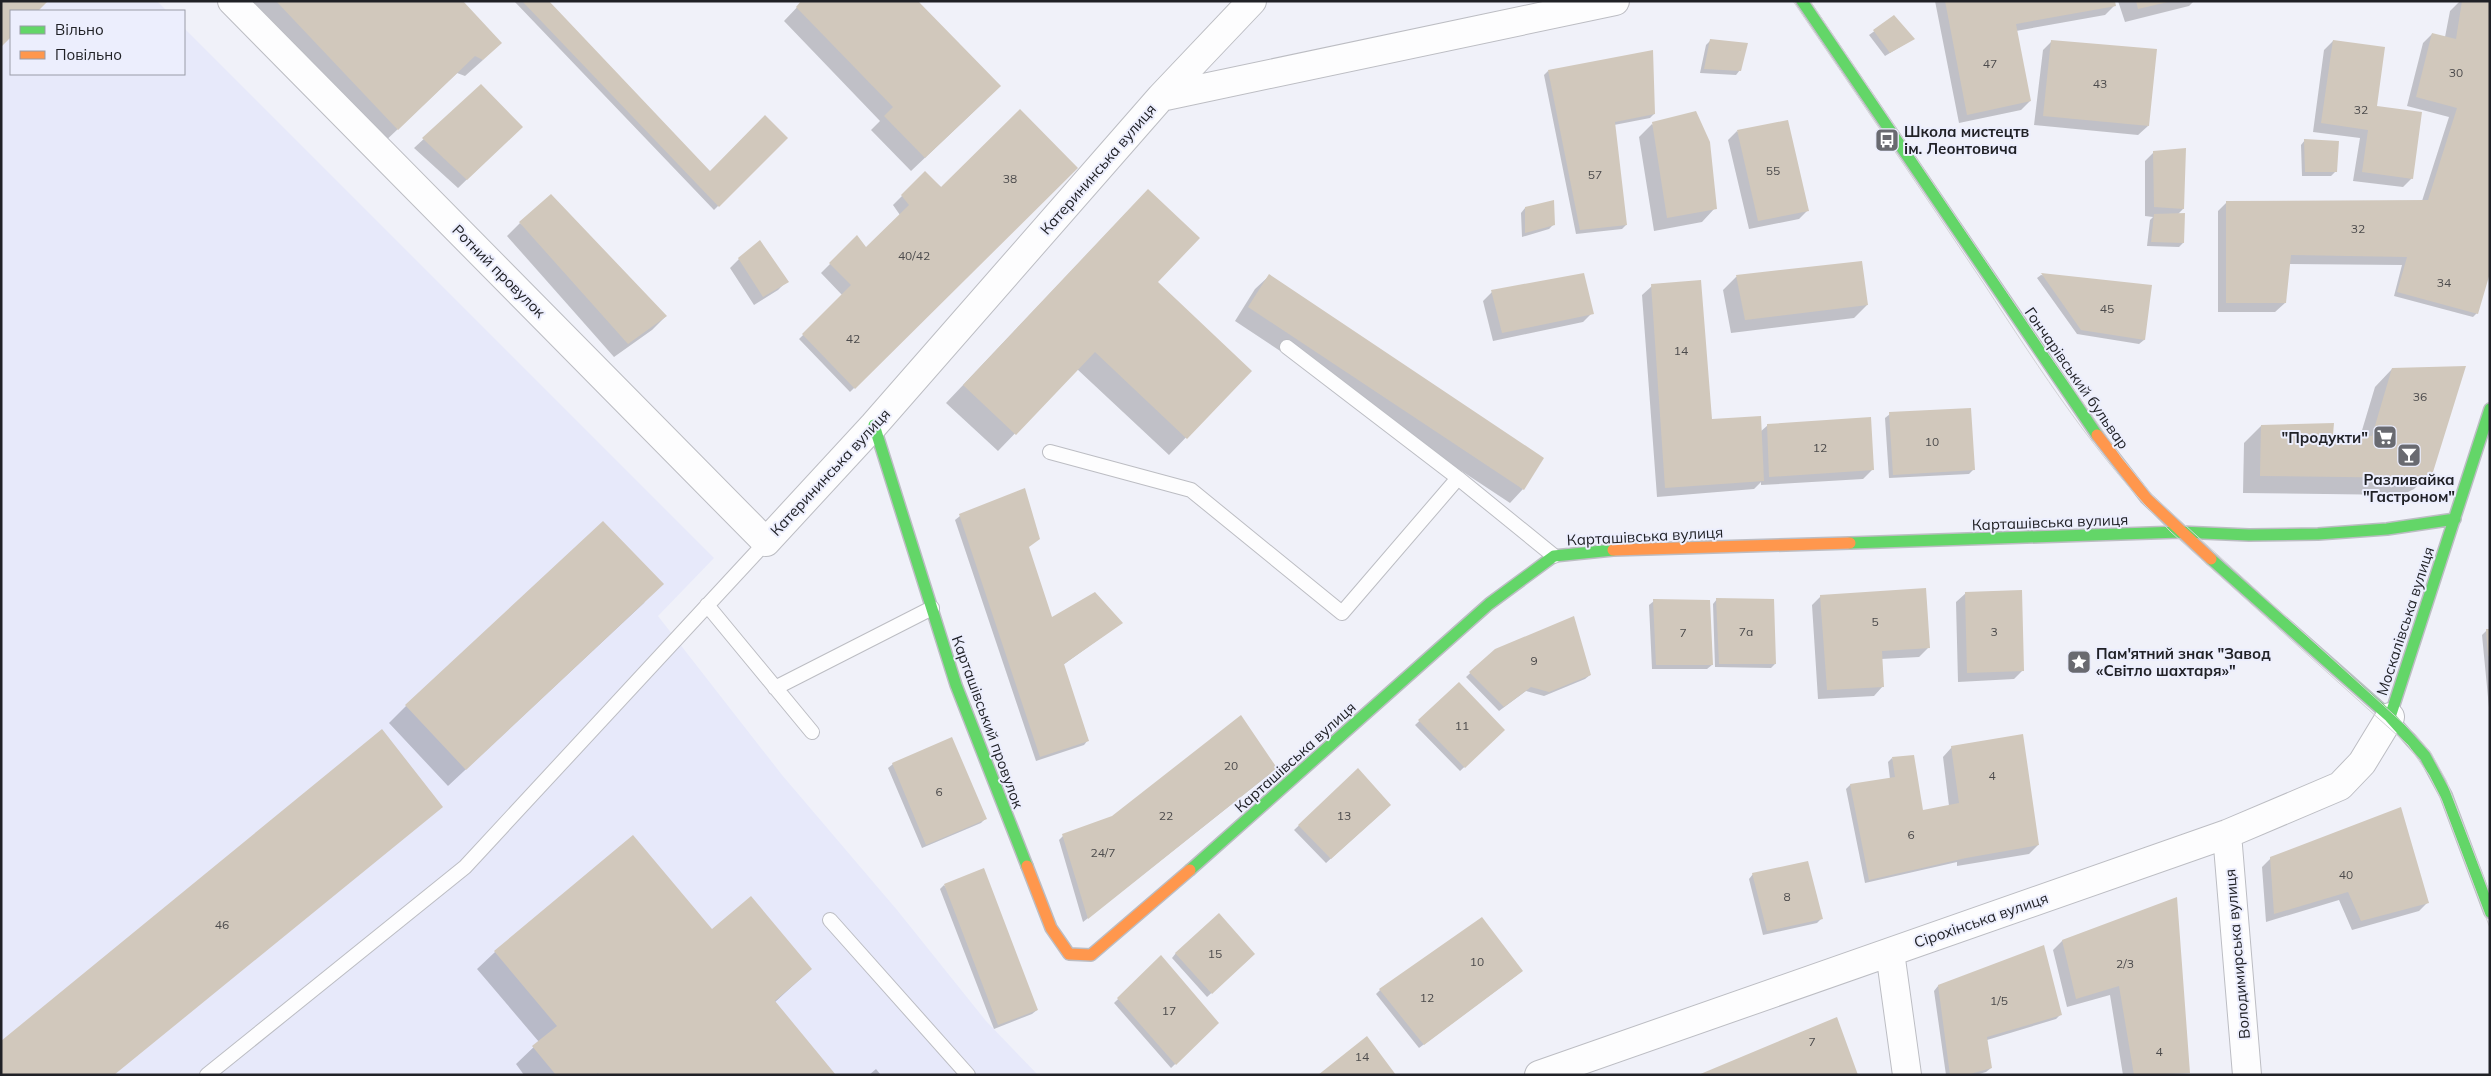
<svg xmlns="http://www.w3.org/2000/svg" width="2491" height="1076" font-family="Mulish,sans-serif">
<rect width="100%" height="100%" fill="#f0f1f9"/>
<path fill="#e7e9fa" d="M 1,1 L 157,1 L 167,11 L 11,11 L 11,74 L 184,74 L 184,28 L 714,558 L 658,616 L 782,775 L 897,910 L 986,1021 L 1038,1075 L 1,1075 Z"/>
<path fill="#0003" d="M 1,1 L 47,1 L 37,11 L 11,11 L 11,36 L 1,46 Z
M 242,1 L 461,1 L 483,60 L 465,76 L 457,73 L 380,146 Z
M 514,1 L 547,1 L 710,173 L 786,138 L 714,210 Z
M 803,1 L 986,100 L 911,171 L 871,130 L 880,121 L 784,21 Z
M 1935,1 L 2113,1 L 2114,6 L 2105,15 L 2016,31 L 2030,101 L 2021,110 L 1959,123 Z
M 2118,1 L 2194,1 L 2189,6 L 2125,22 Z
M 2460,1 L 2484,1 L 2477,313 L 2473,317 L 2394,296 L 2402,265 L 2289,264 L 2285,303 L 2275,312 L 2218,312 L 2218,211 L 2227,202 L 2422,201 L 2449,117 L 2407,106 L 2423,43 L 2432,34 L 2445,37 L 2450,11 Z
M 1894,17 L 1913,39 L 1885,56 L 1869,35 Z
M 1710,41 L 1740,70 L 1736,75 L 1700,73 L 1706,45 Z
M 2052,41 L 2148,126 L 2138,135 L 2034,125 L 2043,50 Z
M 2333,41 L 2376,107 L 2412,178 L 2403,187 L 2353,181 L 2360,138 L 2313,132 L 2324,50 Z
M 1548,71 L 1654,114 L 1650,118 L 1614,125 L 1626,225 L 1622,229 L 1576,234 L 1544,75 Z
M 481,86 L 512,136 L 458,188 L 414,148 Z
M 1652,124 L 1715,208 L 1702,222 L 1654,231 L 1639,137 Z
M 1737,131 L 1808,210 L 1799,219 L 1749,229 L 1728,140 Z
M 2305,140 L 2336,171 L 2331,176 L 2302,176 L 2301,145 Z
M 2185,150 L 2183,209 L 2177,215 L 2183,243 L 2179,247 L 2147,246 L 2150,220 L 2153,217 L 2145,216 L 2145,161 L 2154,152 Z
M 1077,168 L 850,392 L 799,339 L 843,296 L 821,273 L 857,237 L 866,248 L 900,215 L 893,205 L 925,173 L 942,188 Z
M 1131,208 L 1156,282 L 1250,371 L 1169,455 L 1077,369 L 998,451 L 946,403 Z
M 1525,208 L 1554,224 L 1549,229 L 1522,237 L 1521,213 Z
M 520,223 L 666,316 L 652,330 L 614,357 L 507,236 Z
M 739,259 L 787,281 L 778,290 L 754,305 L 730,268 Z
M 1861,262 L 1867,305 L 1854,318 L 1731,333 L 1723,290 L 1736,277 Z
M 2041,275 L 2150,287 L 2144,340 L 2139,344 L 2077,334 L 2037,278 Z
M 1269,276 L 1523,489 L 1510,503 L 1235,321 L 1255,289 Z
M 1652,286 L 1711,420 L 1760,432 L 1768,425 L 1872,470 L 1863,479 L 1761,485 L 1761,482 L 1754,489 L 1657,497 L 1642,295 Z
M 1492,292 L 1592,313 L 1583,322 L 1493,341 L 1483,301 Z
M 2392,369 L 2432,471 L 2414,489 L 2402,495 L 2243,493 L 2244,443 L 2261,426 L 2332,436 L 2360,437 L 2375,387 Z
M 1890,414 L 1973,470 L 1969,474 L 1889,478 L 1885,418 Z
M 960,516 L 1028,548 L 1052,619 L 1121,623 L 1063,665 L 1088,740 L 1084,745 L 1036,761 L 955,520 Z
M 1966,593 L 2023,670 L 2014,679 L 1958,682 L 1956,602 Z
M 1821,596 L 1928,648 L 1919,657 L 1881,659 L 1883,686 L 1874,696 L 1818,699 L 1812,605 Z
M 1717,599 L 1775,664 L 1771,668 L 1715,667 L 1713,604 Z
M 1654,601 L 1712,665 L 1707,669 L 1652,669 L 1649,605 Z
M 645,602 L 448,786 L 389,723 L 406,706 Z
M 2487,630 L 2490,630 L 2490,718 L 2482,635 Z
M 1495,650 L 1590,675 L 1585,679 L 1544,696 L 1526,691 L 1499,711 L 1466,677 Z
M 1459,684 L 1504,730 L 1460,771 L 1415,725 Z
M 1952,747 L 2038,845 L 2029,854 L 1957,866 L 1957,862 L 1865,883 L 1846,789 L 1850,785 L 1890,779 L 1888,762 L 1892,758 L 1922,812 L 1949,806 L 1943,757 Z
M 893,764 L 985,819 L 981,823 L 922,848 L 888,768 Z
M 1358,770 L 1386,809 L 1326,863 L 1294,830 Z
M 1271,773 L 1083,922 L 1059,840 L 1063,836 Z
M 633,837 L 711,930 L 811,969 L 774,1003 L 834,1075 L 524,1075 L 516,1064 L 539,1042 L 477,969 L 495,952 Z
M 2271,858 L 2428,902 L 2419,911 L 2352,930 L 2339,900 L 2266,922 L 2262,867 Z
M 1753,874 L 1821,919 L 1817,923 L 1763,935 L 1749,879 Z
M 944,885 L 1037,1010 L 1032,1014 L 994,1029 L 940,889 Z
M 2176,899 L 2189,1073 L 2123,1075 L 2110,995 L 2067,1007 L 2053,950 L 2062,941 Z
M 1176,953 L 1250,958 L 1207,997 L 1172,958 Z
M 1161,957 L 1218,1023 L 1171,1068 L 1114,1003 Z
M 1517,975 L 1419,1048 L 1376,994 L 1380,990 Z
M 1938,986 L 2060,1015 L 2056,1019 L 1987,1040 L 1991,1068 L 1986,1072 L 1976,1075 L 1946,1075 L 1934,991 Z
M 876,1069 L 881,1075 L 869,1075 Z"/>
<path fill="#d1c8bc" d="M 1,1 L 48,1 L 38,11 L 11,11 L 11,37 L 1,47 Z
M 276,1 L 463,1 L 502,43 L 483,60 L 475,56 L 398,130 Z
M 522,1 L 549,1 L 710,171 L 765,115 L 788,138 L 719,207 Z
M 801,1 L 918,1 L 1001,86 L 925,158 L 884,116 L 893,107 L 796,7 Z
M 1945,1 L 2115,1 L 2116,6 L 2016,24 L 2031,101 L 1967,115 Z
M 2136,1 L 2167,1 L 2168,2 L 2138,9 Z
M 2462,1 L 2490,1 L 2490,273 L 2478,314 L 2397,292 L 2407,257 L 2291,255 L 2286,303 L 2226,303 L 2226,201 L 2428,200 L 2457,108 L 2416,97 L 2432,33 L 2456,39 Z
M 1894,15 L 1915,39 L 1890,53 L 1873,30 Z
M 1710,39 L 1748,43 L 1741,71 L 1704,69 Z
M 2051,40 L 2157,49 L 2149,126 L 2043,116 Z
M 2333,40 L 2385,47 L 2377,106 L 2422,112 L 2413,179 L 2362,172 L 2368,130 L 2321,123 Z
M 1653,50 L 1655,114 L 1615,122 L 1627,225 L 1580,230 L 1548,70 Z
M 481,84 L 523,127 L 467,180 L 422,138 Z
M 1020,109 L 1078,168 L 855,389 L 802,334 L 851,285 L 829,263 L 857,235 L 866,247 L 909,205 L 901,195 L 925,171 L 941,187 Z
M 1696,111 L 1710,142 L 1717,209 L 1667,218 L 1652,122 Z
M 1788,120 L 1809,211 L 1758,221 L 1737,130 Z
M 2304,139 L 2339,141 L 2337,172 L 2305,172 Z
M 2186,148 L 2184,209 L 2154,207 L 2153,151 Z
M 1148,189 L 1200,238 L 1158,282 L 1252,371 L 1187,439 L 1095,352 L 1016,435 L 963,385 Z
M 551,194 L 667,316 L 628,344 L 519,222 Z
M 1554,200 L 1555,225 L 1525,233 L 1525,207 Z
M 2185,213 L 2184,243 L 2151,242 L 2154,214 Z
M 760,240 L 789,282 L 763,297 L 738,258 Z
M 1862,261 L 1868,305 L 1745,320 L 1736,275 Z
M 1584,273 L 1594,314 L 1502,333 L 1491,290 Z
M 2041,273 L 2152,285 L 2145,340 L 2081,330 Z
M 1269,274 L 1544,458 L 1524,490 L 1248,307 Z
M 1701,280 L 1712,419 L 1761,416 L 1764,481 L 1665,488 L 1651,284 Z
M 2466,366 L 2433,472 L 2420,478 L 2260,476 L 2261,425 L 2334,423 L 2333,435 L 2372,436 L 2392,368 Z
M 1971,408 L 1975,470 L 1893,475 L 1889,412 Z
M 1871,417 L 1874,470 L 1769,477 L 1767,424 Z
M 1025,488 L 1040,539 L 1029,547 L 1052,617 L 1095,592 L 1123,623 L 1064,664 L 1089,741 L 1040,757 L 959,514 Z
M 603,521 L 664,584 L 466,770 L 405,705 Z
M 1926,588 L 1930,648 L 1882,651 L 1884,687 L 1827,690 L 1820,595 Z
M 2022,590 L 2024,671 L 1967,673 L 1965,592 Z
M 1716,598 L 1774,599 L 1776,664 L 1719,664 Z
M 1653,599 L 1710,600 L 1713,665 L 1656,665 Z
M 1574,616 L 1591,675 L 1549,692 L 1531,687 L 1504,707 L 1469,672 L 1495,649 Z
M 2486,629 L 2490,629 L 2490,656 L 2488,656 Z
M 1459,682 L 1505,730 L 1465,768 L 1418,720 Z
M 1241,715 L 1277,768 L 1088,919 L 1062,834 L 1112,816 Z
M 382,729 L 443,807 L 114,1075 L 1,1075 L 1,1041 Z
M 2023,734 L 2039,845 L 1966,858 L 1869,880 L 1850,784 L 1895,777 L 1892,757 L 1914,755 L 1923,810 L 1959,803 L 1951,746 Z
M 952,737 L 987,819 L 926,845 L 892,763 Z
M 1358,768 L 1391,805 L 1331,859 L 1298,825 Z
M 2401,807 L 2429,903 L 2361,921 L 2348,892 L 2274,914 L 2270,857 Z
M 633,835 L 712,929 L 751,896 L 812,969 L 775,1001 L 836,1075 L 599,1075 L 598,1073 L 596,1075 L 556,1075 L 532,1046 L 557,1026 L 494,951 Z
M 1808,861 L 1823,919 L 1767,931 L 1752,873 Z
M 984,868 L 1038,1010 L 998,1025 L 944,884 Z
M 2177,897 L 2190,1073 L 2134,1075 L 2119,986 L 2076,999 L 2062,940 Z
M 1219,913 L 1255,954 L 1212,994 L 1175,953 Z
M 1482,917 L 1523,971 L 1424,1045 L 1379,989 Z
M 2044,945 L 2062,1015 L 1987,1037 L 1992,1068 L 1966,1075 L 1950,1075 L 1938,985 Z
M 1161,955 L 1219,1023 L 1176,1065 L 1117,998 Z
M 1837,1017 L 1858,1075 L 1698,1075 Z
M 1367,1036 L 1396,1075 L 1318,1075 Z"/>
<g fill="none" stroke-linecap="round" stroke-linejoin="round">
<g stroke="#bcbdc3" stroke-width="16">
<path id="lane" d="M 1287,347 L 1458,478 L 1554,556
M 1050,452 L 1191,490 L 1342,613 L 1458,478
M 707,605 L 812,732
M 775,688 L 932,608
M 830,920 L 968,1075
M 207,1075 L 465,867 L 766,542"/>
</g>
<g stroke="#bcbdc3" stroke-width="30">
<path id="street" d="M 232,1 L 766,542 L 874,425 L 1161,97 L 1615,1
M 1161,97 L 1252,1
M 2227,834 L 2247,1075
M 1890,952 L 1907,1075
M 1539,1075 L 2227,834 L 2340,786 L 2362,763 L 2390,717"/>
</g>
<g stroke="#bcbdc3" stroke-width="14">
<path id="fast" d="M 1802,1 L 2097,435
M 874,425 L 956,685 L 1027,866
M 1850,543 L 2180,532 L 2249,535 L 2318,534 L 2387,529 L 2455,519
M 2211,559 L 2390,717 L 2425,756 L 2446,795 L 2490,912
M 2390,717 L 2490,409
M 1190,870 L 1489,604 L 1554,556 L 1613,550"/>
</g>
<g stroke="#bcbdc3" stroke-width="14">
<path id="slow" d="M 2097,435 L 2146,498 L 2211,559
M 1613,550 L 1850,543
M 1027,866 L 1051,928 L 1069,954 L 1091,955 L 1190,870"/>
</g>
<use href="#lane" stroke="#fdfdfe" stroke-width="14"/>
<use href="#street" stroke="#fdfdfe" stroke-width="28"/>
<use href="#fast" stroke="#63d668" stroke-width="11"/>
<use href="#slow" stroke="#ff974d" stroke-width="11"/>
<path stroke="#d3d3d6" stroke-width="1" d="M 1793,1 C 1857,95 1921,190 1984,284 C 2041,371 2097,459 2171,532 L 2408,745 L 2429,775 L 2442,801 L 2490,928
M 1810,1 L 2046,350 L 2122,458 L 2153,496 L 2415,734 L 2431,753 L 2446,780 L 2490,894"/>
</g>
<defs>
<g id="bus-square" transform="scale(1.25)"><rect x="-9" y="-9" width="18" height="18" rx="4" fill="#696a70" stroke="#eceefd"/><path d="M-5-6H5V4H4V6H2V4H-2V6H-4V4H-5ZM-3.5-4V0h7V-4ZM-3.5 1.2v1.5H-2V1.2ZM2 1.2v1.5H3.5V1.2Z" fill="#fff"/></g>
<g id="supermarket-square" transform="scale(1.25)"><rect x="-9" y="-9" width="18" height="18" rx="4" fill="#696a70" stroke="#eceefd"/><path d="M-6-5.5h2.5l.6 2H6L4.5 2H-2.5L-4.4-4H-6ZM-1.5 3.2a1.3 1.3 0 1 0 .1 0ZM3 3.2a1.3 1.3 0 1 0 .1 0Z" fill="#fff"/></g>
<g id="bar-square" transform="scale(1.25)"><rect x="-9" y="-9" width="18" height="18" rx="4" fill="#696a70" stroke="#eceefd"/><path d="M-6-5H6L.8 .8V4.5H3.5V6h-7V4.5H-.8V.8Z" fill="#fff"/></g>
<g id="sight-square" transform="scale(1.25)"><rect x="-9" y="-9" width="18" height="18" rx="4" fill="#696a70" stroke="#eceefd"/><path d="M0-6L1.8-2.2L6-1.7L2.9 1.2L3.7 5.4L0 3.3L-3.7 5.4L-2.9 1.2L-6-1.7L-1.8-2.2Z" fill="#fff"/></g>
</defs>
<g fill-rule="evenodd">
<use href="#bus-square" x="1887" y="140"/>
<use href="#supermarket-square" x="2385" y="437"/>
<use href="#bar-square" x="2409" y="455"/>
<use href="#sight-square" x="2079" y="662"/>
</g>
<g text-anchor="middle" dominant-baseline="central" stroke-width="4" stroke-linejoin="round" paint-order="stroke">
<g font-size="12" fill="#4c4b4c">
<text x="1990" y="63">47</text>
<text x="2456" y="72">30</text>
<text x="2100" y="83">43</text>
<text x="2361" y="109">32</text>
<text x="1773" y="170">55</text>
<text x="1595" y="174">57</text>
<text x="1010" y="178">38</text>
<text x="2358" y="228">32</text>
<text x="914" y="255">40/42</text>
<text x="2444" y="282">34</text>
<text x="2107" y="308">45</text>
<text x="853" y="338">42</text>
<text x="1681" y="350">14</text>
<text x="2420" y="396">36</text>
<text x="1932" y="441">10</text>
<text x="1820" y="447">12</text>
<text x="1875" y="621">5</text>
<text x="1746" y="631">7а</text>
<text x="1994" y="631">3</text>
<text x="1683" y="632">7</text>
<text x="1534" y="660">9</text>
<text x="1462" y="725">11</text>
<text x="1231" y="765">20</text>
<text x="1992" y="775">4</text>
<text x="939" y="791">6</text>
<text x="1166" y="815">22</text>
<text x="1344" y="815">13</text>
<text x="1911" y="834">6</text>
<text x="1103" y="852">24/7</text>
<text x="2346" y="874">40</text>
<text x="1787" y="896">8</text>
<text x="222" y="924">46</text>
<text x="1215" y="953">15</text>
<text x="1477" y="961">10</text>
<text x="2125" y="963">2/3</text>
<text x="1427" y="997">12</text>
<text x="1999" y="1000">1/5</text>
<text x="1169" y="1010">17</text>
<text x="1812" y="1041">7</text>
<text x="2159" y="1051">4</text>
<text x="1362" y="1056">14</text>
</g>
<g font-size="15" font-weight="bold" fill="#202126" stroke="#eceefd" text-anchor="start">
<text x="1904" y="131">Школа мистецтв<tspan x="1904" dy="17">ім. Леонтовича</tspan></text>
<text x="2368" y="437" text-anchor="end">"Продукти"</text>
<text x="2409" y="479" text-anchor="middle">Разливайка<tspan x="2409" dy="17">"Гастроном"</tspan></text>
<text x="2096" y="653">Пам'ятний знак "Завод<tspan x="2096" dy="17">«Світло шахтаря»"</tspan></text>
</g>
<g font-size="15" fill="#202126" stroke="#eceefd">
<text transform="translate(1098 169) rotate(-49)">Катерининська вулиця</text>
<text transform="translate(499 271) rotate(45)">Ротний провулок</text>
<text transform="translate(2077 378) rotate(55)">Гончарівський бульвар</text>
<text transform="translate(830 472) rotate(-47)">Катерининська вулиця</text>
<text transform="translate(2050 522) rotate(-2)">Карташівська вулиця</text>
<text transform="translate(1645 536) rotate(-3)">Карташівська вулиця</text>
<text transform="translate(2405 621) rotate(-72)">Москалівська вулиця</text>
<text transform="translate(988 722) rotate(70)">Карташівський провулок</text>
<text transform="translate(1295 757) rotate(-42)">Карташівська вулиця</text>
<text transform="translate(1981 920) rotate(-19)">Сірохінська вулиця</text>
<text transform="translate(2237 954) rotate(-95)">Володимирська вулиця</text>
</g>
</g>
<rect width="2491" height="1076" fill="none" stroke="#202126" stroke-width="5"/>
<rect x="10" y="10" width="175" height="65" fill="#eceefd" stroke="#9a9ca7"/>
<rect x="20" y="26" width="25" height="8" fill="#63d668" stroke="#9a9ca7"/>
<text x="55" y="35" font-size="15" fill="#202126">Вільно</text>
<rect x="20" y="51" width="25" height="8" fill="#ff974d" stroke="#9a9ca7"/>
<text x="55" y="60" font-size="15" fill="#202126">Повільно</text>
</svg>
